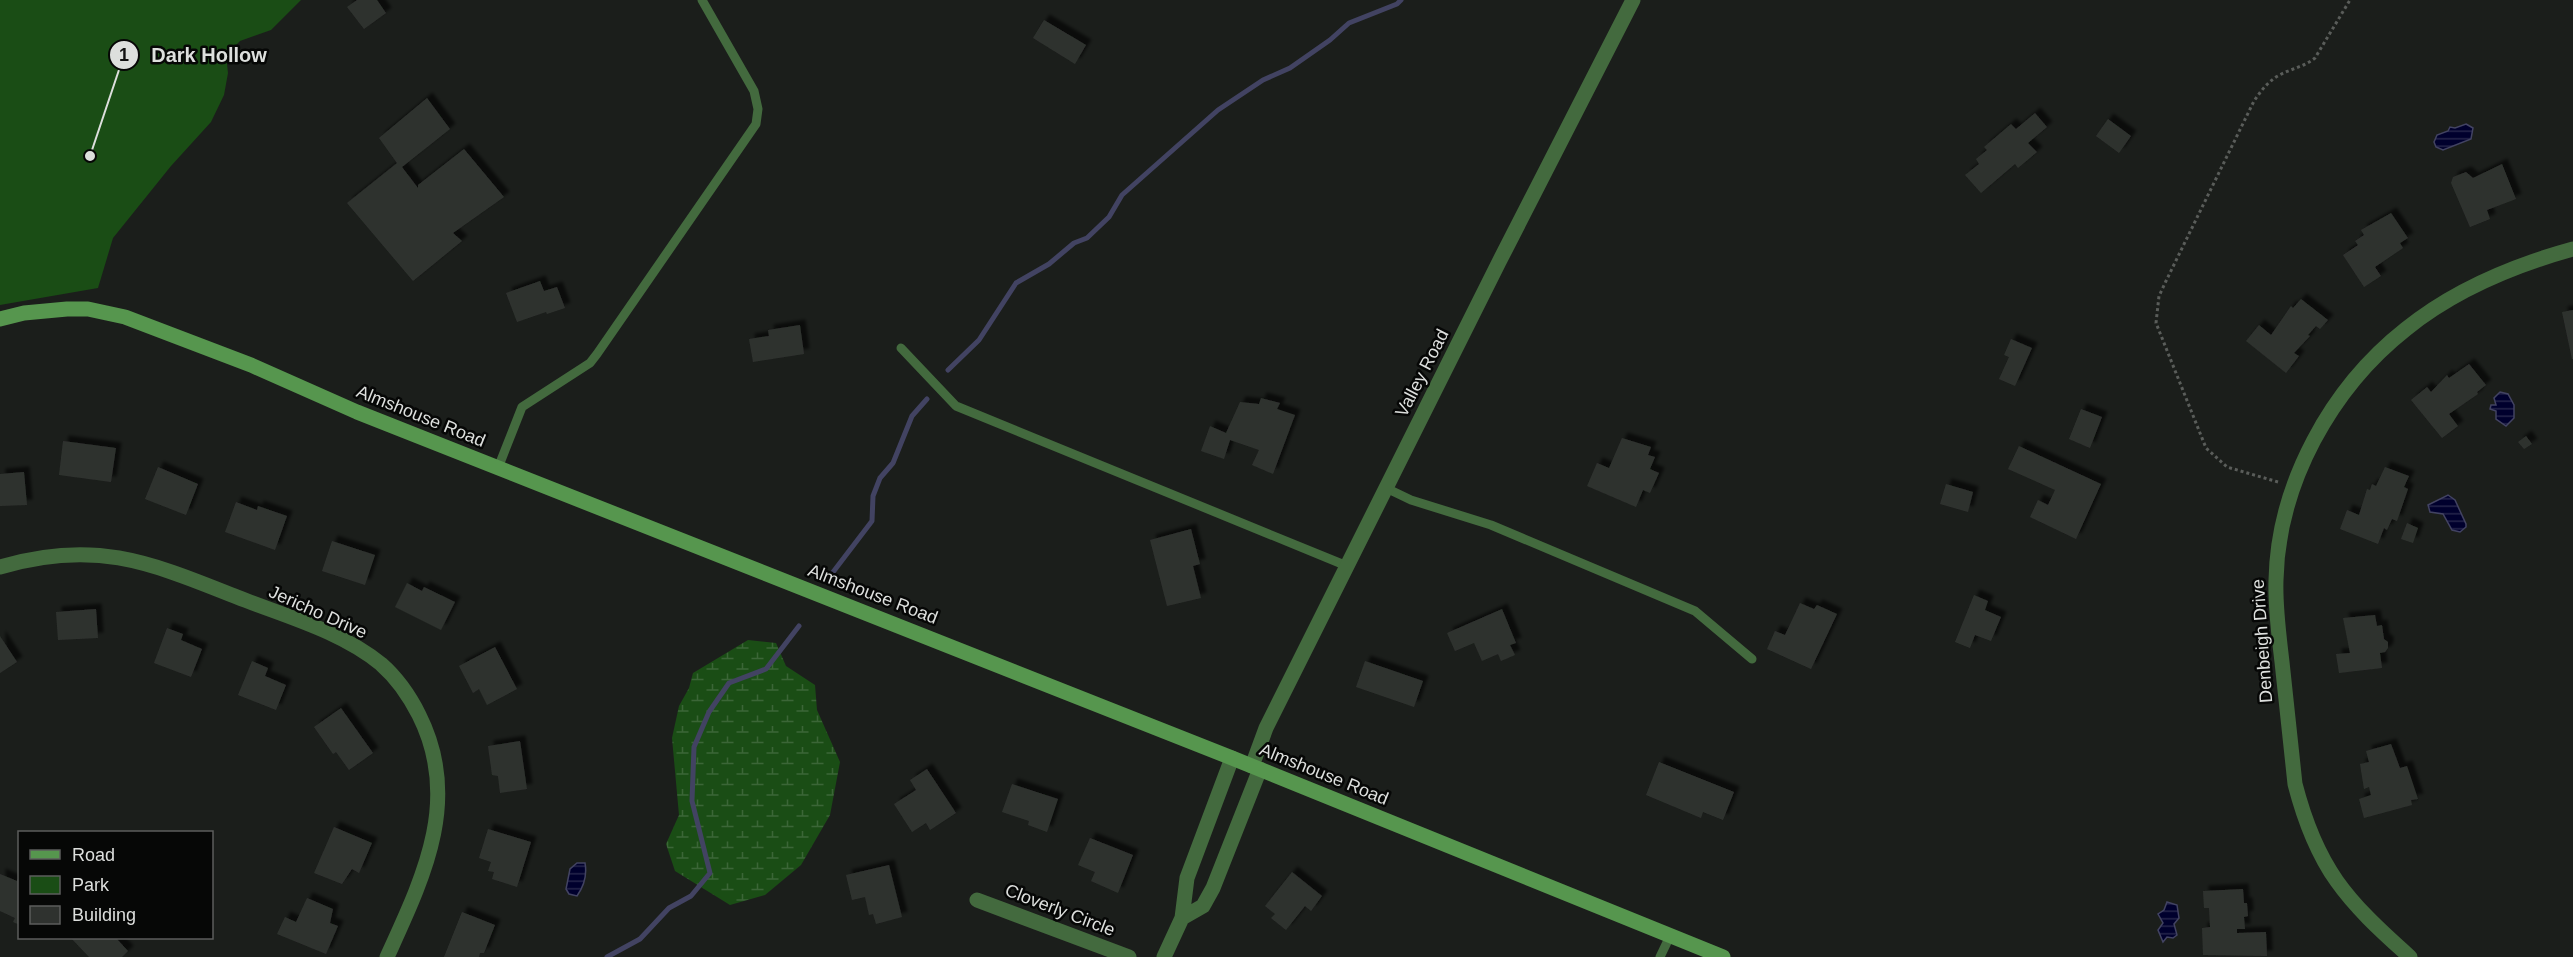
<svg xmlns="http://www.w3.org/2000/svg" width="2573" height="957" font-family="Arial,sans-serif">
<defs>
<pattern id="wetland-marsh" width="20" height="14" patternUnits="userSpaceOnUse" patternTransform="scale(1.5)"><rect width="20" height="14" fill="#1a4d15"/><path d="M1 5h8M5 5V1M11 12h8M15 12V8" fill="none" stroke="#3b6637"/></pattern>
<pattern id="water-rules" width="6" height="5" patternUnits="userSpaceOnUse" patternTransform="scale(1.5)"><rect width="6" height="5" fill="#00002d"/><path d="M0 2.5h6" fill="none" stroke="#25254b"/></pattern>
<filter id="shadow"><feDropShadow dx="5.5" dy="-5.5" stdDeviation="1.5" flood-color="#0009"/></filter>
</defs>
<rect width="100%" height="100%" fill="#1b1e1b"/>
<path fill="url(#wetland-marsh)" d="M 748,640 L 776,643 L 786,666 L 815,685 L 817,710 L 840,762 L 830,815 L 801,865 L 765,895 L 730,905 L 675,871 L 666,844 L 679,815 L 672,738 L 679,706 L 689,688 L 693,673 Z"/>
<path fill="#1a4d15" d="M 0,0 L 301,0 L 271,30 L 240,41 L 226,55 L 228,73 L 224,95 L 211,122 L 171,166 L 113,238 L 98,288 L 0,305 Z"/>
<path fill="url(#water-rules)" stroke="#424362" stroke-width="1.5" d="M 2466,124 L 2473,128 L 2471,139 L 2443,150 L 2436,147 L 2434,142 L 2437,135 L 2448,131 L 2450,127 L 2455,128 Z
M 2500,392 L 2508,394 L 2514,405 L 2514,418 L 2506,426 L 2496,419 L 2496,411 L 2490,409 L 2491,405 L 2496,405 L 2494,398 Z
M 2448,495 L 2455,500 L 2466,524 L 2466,527 L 2460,532 L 2452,530 L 2443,514 L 2430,512 L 2428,505 Z
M 577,863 L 585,863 C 587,874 584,886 577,896 L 569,894 L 566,889 L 570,869 Z
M 2167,902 L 2177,905 L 2179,918 L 2174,924 L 2177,935 L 2173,938 L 2167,937 L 2163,942 L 2158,930 L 2163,923 L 2158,914 L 2164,910 Z"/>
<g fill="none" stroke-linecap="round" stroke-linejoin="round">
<path stroke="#424362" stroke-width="5" d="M 948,370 L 979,340 L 1016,283 L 1049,264 L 1074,243 L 1087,238 L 1109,217 L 1122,195 L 1218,110 L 1263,80 L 1290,68 L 1330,40 L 1349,23 L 1397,4 L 1401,0
M 827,580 L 872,521 L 873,496 L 880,478 L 893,463 L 912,416 L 927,399
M 607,957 L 640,939 L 669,908 L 691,896 L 710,873 L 692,801 L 694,747 L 709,712 L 729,683 L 766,669 L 799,626"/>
</g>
<path fill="#2f322f" filter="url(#shadow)" d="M 357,0 L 377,0 L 386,13 L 364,29 L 347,7 Z
M 1044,20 L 1086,45 L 1075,64 L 1033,38 Z
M 427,98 L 450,129 L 402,167 L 418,188 L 418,185 L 464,149 L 504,197 L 453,233 L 462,241 L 413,281 L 347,203 L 397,163 L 379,138 Z
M 2035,113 L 2047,127 L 2028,143 L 2037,152 L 2018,168 L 2015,164 L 1981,193 L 1965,175 L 1979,164 L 1976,159 L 1987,150 L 1984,147 L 2011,124 L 2016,129 Z
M 2108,119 L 2131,136 L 2119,153 L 2096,136 Z
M 2502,164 L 2516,199 L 2487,210 L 2490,219 L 2470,227 L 2451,183 L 2453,177 L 2466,172 L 2473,178 Z
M 2391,213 L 2408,238 L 2400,243 L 2403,248 L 2375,267 L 2381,276 L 2364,287 L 2343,255 L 2358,245 L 2355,241 L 2364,235 L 2361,230 Z
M 540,281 L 544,291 L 557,287 L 565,308 L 547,314 L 546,312 L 517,322 L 506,293 Z
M 2301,299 L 2328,320 L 2320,329 L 2316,326 L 2308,335 L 2310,336 L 2294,353 L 2299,356 L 2286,373 L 2246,341 L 2259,325 L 2271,335 L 2291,306 L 2293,308 Z
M 2573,310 L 2573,359 L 2572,359 L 2562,312 Z
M 800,325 L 804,354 L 753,362 L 749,339 L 769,336 L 768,330 Z
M 2011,339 L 2032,348 L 2015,386 L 1999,379 L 2009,357 L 2004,355 Z
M 2469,364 L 2486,385 L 2477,392 L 2478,394 L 2449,414 L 2458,426 L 2442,438 L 2411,400 L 2427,387 L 2431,392 L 2447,375 L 2449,378 Z
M 1261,398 L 1280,403 L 1277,409 L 1295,415 L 1273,474 L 1252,465 L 1259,450 L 1230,440 L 1224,459 L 1201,451 L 1210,426 L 1226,433 L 1240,402 L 1259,404 Z
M 2081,409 L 2102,417 L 2090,448 L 2069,439 Z
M 2526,436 L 2532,444 L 2524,449 L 2518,442 Z
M 1622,438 L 1651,447 L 1648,455 L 1655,457 L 1650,469 L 1659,473 L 1650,493 L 1643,490 L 1636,507 L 1587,486 L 1597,463 L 1609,468 Z
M 63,441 L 116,448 L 111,482 L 59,475 Z
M 2019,446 L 2101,484 L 2076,539 L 2030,517 L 2038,500 L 2048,505 L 2055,490 L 2008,469 Z
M 158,467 L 198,484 L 186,515 L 145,499 Z
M 2385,467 L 2409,476 L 2404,487 L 2408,489 L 2397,521 L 2392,519 L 2387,530 L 2384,528 L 2378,544 L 2340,529 L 2347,510 L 2359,515 L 2367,489 L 2370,490 L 2372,484 L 2376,486 Z
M 24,472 L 27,505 L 0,506 L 0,474 Z
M 1946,484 L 1973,492 L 1968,512 L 1940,504 Z
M 236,502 L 257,510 L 258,506 L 287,516 L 275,550 L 225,532 Z
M 2407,523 L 2418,528 L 2413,543 L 2401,539 Z
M 1191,529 L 1200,564 L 1193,566 L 1201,598 L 1167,606 L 1150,540 Z
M 332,541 L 375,555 L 365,585 L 322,571 Z
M 407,583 L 422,591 L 424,587 L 455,602 L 441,630 L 395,607 Z
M 1974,595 L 1988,601 L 1985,610 L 2001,617 L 1991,641 L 1975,635 L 1970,648 L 1955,642 Z
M 1800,603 L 1814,609 L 1817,605 L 1837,614 L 1811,669 L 1767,649 L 1775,631 L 1785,635 Z
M 96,609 L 98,638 L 58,640 L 56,612 Z
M 1502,609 L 1516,643 L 1510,645 L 1515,655 L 1501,661 L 1498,654 L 1482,661 L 1474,643 L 1455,651 L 1447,633 Z
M 2375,615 L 2377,626 L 2382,625 L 2384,639 L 2388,642 L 2388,648 L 2385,652 L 2380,653 L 2382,668 L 2339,673 L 2336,654 L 2350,653 L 2343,618 Z
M 167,628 L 183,634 L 181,640 L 202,649 L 191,677 L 154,663 Z
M 0,636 L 17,662 L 0,673 Z
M 495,647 L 517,689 L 487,705 L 479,689 L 473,693 L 459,666 Z
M 252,661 L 268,668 L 265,676 L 286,685 L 276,710 L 238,695 Z
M 1365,661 L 1423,681 L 1414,707 L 1356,687 Z
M 341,708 L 373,753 L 349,770 L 336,752 L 333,754 L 314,727 Z
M 520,741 L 527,789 L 500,793 L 498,776 L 492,775 L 488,746 Z
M 2391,744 L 2400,768 L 2407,766 L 2418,799 L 2411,800 L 2412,805 L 2364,818 L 2359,799 L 2371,795 L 2369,787 L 2364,789 L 2360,764 L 2369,762 L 2366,751 Z
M 1659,762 L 1734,792 L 1723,820 L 1703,812 L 1701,818 L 1646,795 Z
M 927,769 L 956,813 L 930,830 L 926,823 L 912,832 L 894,804 L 916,790 L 910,780 Z
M 1012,784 L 1058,799 L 1047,832 L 1028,825 L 1029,821 L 1002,812 Z
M 334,827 L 372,843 L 359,873 L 352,869 L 342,884 L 314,873 Z
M 488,829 L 531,842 L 517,887 L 492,879 L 494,872 L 488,871 L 491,862 L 479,858 Z
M 1090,838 L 1133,855 L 1118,893 L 1091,881 L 1095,872 L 1078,865 Z
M 889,865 L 902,917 L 876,924 L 873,914 L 869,915 L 865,897 L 852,900 L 846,875 Z
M 1292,872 L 1322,896 L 1311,911 L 1305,906 L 1286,930 L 1271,918 L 1275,914 L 1265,906 Z
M 0,874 L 17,881 L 20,875 L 20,925 L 13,922 L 15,918 L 0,911 Z
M 2243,889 L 2244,903 L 2247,903 L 2248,916 L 2244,917 L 2245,929 L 2237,929 L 2237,933 L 2266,932 L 2267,956 L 2203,955 L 2202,928 L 2210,927 L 2209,908 L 2204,908 L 2203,891 Z
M 307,898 L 333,909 L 330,923 L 338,926 L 326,954 L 277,934 L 285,917 L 296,922 Z
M 462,912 L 495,925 L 484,953 L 480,953 L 479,957 L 444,957 Z
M 71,938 L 116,938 L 128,951 L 122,957 L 89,957 Z"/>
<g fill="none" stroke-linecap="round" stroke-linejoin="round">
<path stroke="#5a5d5a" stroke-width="3" stroke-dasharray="3 3" stroke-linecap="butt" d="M 2278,482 L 2227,467 L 2206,448 L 2156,323 L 2159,296 L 2166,281 L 2254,101 C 2260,92 2267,83 2276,77 C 2289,69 2304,67 2315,58 L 2350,0"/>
<path stroke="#436a3e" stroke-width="9" d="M 901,348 L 956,406 L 1347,566
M 498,468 L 522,407 L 590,363 L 597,354 L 756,124 L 758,109 L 754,91 L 702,0
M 1386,488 L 1411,500 L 1491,525 L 1695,611 L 1752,659
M 1660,957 L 1670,936"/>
<path stroke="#436a3e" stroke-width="15" d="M 0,567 C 95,539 149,562 237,597 C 285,616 341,631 381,664 C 397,678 410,697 419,715 C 462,800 423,878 387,957
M 1252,766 L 1266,728 L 1499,262 L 1633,0
M 977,900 L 1129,957
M 1182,918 L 1203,906 L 1213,888 L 1260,769
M 1164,957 L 1182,918 L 1187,878 L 1232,758
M 2410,957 C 2346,900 2317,869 2295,784 C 2291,743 2286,703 2282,662 C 2279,635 2275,608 2276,580 C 2278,484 2331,388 2406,329 C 2453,291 2515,265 2573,249"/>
<path stroke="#56964e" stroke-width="15" d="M 0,319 L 24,313 L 67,309 L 88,309 L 125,317 L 251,365 L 357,412 L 1232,758 L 1723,957"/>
</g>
<g text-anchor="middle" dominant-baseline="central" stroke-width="5" stroke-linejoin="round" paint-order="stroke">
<g font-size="18" fill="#dddfdd" stroke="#060706">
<text transform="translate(1422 373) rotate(-63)">Valley Road</text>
<text transform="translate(421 416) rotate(22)">Almshouse Road</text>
<text transform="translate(873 594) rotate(21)">Almshouse Road</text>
<text transform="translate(318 612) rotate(24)">Jericho Drive</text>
<text transform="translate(2262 641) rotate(-94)">Denbeigh Drive</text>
<text transform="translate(1324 774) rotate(22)">Almshouse Road</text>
<text transform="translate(1060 910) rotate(21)">Cloverly Circle</text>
</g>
</g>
<path fill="none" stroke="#dddfdd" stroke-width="2" d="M90 156L124 55"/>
<g fill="#dddfdd" stroke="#060706" stroke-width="2">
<circle cx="90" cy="156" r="6"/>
<circle cx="124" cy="55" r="15"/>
</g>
<g font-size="18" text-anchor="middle" font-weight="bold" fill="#111">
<text x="124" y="61">1</text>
</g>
<g font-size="20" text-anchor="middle" font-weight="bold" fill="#dddfdd" stroke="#060706" stroke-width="5" stroke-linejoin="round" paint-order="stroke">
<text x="209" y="62">Dark Hollow</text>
</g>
<rect x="18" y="831" width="195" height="108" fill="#060706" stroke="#5c5d5c" stroke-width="1.5"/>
<rect x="30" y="850" width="30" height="9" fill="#56964e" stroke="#5c5d5c" stroke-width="1.5"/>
<text x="72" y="861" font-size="18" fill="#dddfdd">Road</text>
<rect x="30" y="876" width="30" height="18" fill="#1a4d15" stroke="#5c5d5c" stroke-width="1.5"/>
<text x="72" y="891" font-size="18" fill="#dddfdd">Park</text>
<rect x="30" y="906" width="30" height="18" fill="#2f322f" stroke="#5c5d5c" stroke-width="1.5"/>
<text x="72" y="921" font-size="18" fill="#dddfdd">Building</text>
</svg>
